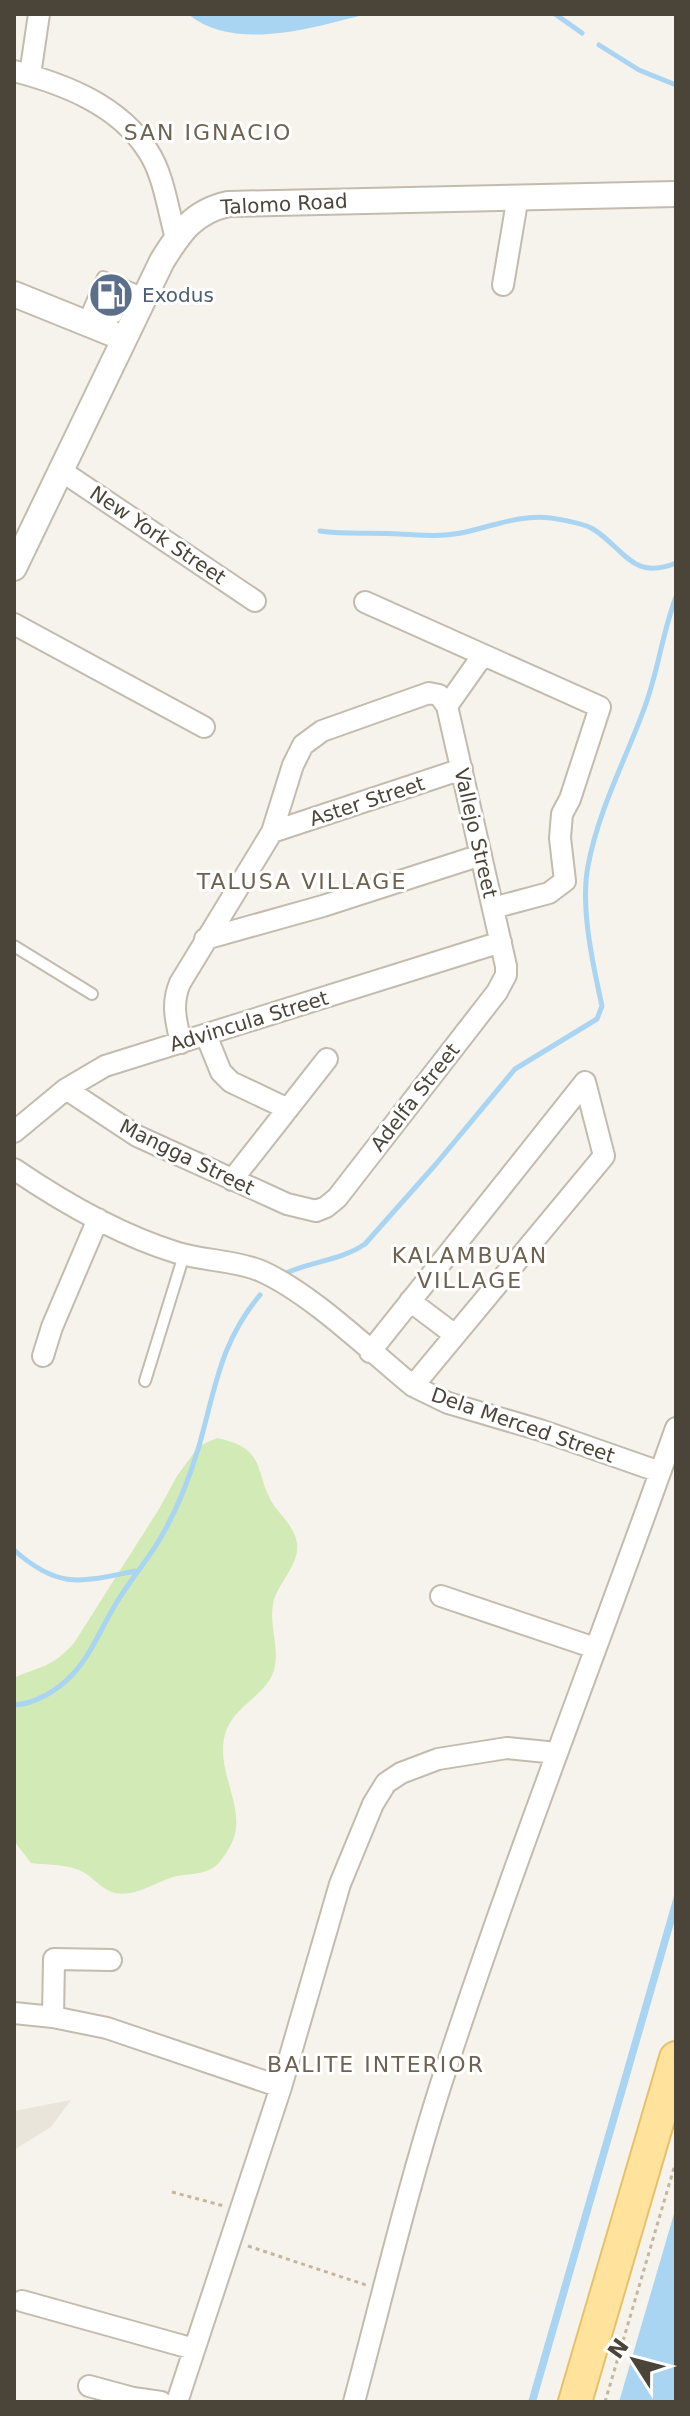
<svg xmlns="http://www.w3.org/2000/svg" width="690" height="2416" font-family="'DejaVu Sans',sans-serif">
<rect width="100%" height="100%" fill="#f6f3ec"/>
<path fill="#eae5da" d="M 71,2100 L 51,2127 L 14,2150 L 14,2111 Z"/>
<path fill="#d2eab5" d="M 217,1438 C 270,1449 252,1473 275,1507 C 283,1517 295,1529 297,1543 C 300,1565 277,1583 273,1604 C 269,1626 280,1648 274,1670 C 266,1696 236,1704 226,1731 C 212,1772 252,1811 229,1848 C 224,1857 218,1866 209,1870 C 198,1875 184,1874 173,1877 C 154,1883 136,1897 115,1893 C 101,1890 92,1875 79,1870 C 64,1864 47,1865 31,1863 L 14,1841 L 14,1678 C 42,1665 50,1669 74,1643 L 159,1509 L 177,1476 L 199,1446 Z"/>
<path fill="#a9d4f2" d="M 188,14 L 367,14 C 314,27 235,53 188,14 Z
M 676,1889 L 676,1916 L 536,2402 L 528,2402 Z
M 676,2207 L 676,2402 L 619,2402 Z"/>
<g fill="none" stroke-linecap="round" stroke-linejoin="round">
<path stroke="#a9d4f2" stroke-width="5" d="M 555,14 L 582,33
M 599,45 L 639,70 L 676,85
M 320,531 C 347,535 372,532 400,534 C 421,535 440,537 461,533 C 491,527 520,514 551,518 C 563,520 583,523 593,529 C 625,549 632,581 676,563
M 284,1274 C 311,1261 340,1261 365,1244 L 436,1164 L 515,1069 L 597,1019 L 602,1006 C 593,965 580,907 588,866 C 598,811 625,761 644,709 C 658,673 662,633 676,597
M 14,1550 C 59,1590 81,1582 135,1571
M 14,1705 C 35,1704 58,1690 72,1675 C 91,1655 100,1630 114,1607 C 126,1586 142,1567 155,1547 C 174,1517 189,1480 199,1446 C 215,1390 220,1342 260,1295"/>
</g>
<path fill="#d8cfc1" stroke="#d3c7b4" stroke-width="2" d="M 109,283 L 122,288 L 114,307 L 101,301 Z"/>
<g fill="none" stroke-linecap="round" stroke-linejoin="round">
<g stroke="#c2bbae" stroke-width="14">
<path id="service" d="M 90,307 L 116,317 L 129,288
M 83,322 L 103,277 L 145,294
M 14,946 L 92,994
M 145,1381 L 184,1255"/>
</g>
<g stroke="#c2bbae" stroke-width="24">
<path id="minor" d="M 14,71 C 64,84 119,105 148,151 C 164,175 168,211 176,238
M 30,75 L 39,14
M 503,285 L 518,196
M 60,470 L 255,601
M 365,602 L 600,707 L 570,799 L 562,814 L 560,838 L 565,881 L 549,893 L 493,908
M 14,624 L 204,727
M 447,706 L 483,655
M 272,832 L 462,769
M 205,939 L 323,906 L 481,855
M 206,1035 L 221,1072 L 231,1082 L 288,1109
M 66,1089 L 137,1136 L 287,1204 L 316,1211 L 326,1207 L 337,1198 L 497,992 L 506,975 L 506,966 L 447,706 L 439,695 L 429,693 L 322,731 L 303,745 L 293,765 L 272,832 L 180,983 C 171,1004 176,1021 181,1043
M 14,1132 L 66,1089 L 105,1066 L 501,942
M 14,1169 C 64,1203 119,1235 178,1253 C 205,1261 234,1260 261,1271 C 311,1293 370,1351 413,1386 L 448,1403 L 540,1430 L 660,1472
M 232,1180 L 327,1059
M 410,1301 L 455,1335
M 370,1352 L 585,1082
M 43,1356 L 52,1327 L 98,1219
M 413,1386 L 604,1156 L 585,1082
M 441,1596 L 595,1648
M 14,2013 L 53,2017 L 107,2028 L 281,2087
M 53,2017 L 54,1959 L 111,1960
M 22,2301 L 194,2349
M 89,2386 L 133,2398 L 161,2402
M 177,2402 L 281,2087 L 340,1884 L 373,1804 L 386,1783 L 401,1773 L 438,1759 L 507,1748 L 557,1753
M 354,2402 C 382,2297 407,2191 440,2087 C 512,1865 598,1648 676,1428"/>
</g>
<g stroke="#c2bbae" stroke-width="28">
<path id="tertiary" d="M 14,294 L 123,338
M 14,568 L 162,261 C 180,232 193,212 228,204 L 676,194"/>
</g>
<g stroke="#e6c16a" stroke-width="36">
<path id="primary" d="M 575,2402 L 676,2058"/>
</g>
<path stroke="#c4b79f" stroke-width="3" stroke-dasharray="4 4" stroke-linecap="butt" d="M 172,2192 L 224,2206
M 248,2246 L 366,2285
M 605,2402 L 676,2161"/>
<use href="#service" stroke="#fff" stroke-width="10"/>
<use href="#minor" stroke="#fff" stroke-width="20"/>
<use href="#tertiary" stroke="#fff" stroke-width="24"/>
<use href="#primary" stroke="#ffe39c" stroke-width="32"/>
</g>
<defs>
<g id="fuel-disc" transform="scale(2.3)"><circle r="9.5" fill="#5c6f8a" stroke="#fff"/><path d="M-5.5-6h7V0h2V4h1.3V-2.5L3-4.5l.8-.8L6-3V5H2.5V1h-1V6h-7ZM-4.2-4.7v3.2H.2V-4.7Z" fill="#fff"/></g>
</defs>
<g fill-rule="evenodd">
<use href="#fuel-disc" x="111" y="295"/>
</g>
<g text-anchor="middle" dominant-baseline="central" stroke-width="6" stroke-linejoin="round" paint-order="stroke">
<g font-size="20" fill="#4b4439" stroke="#fff">
<text transform="translate(284 204) rotate(-3)">Talomo Road</text>
<text transform="translate(158 535) rotate(34)">New York Street</text>
<text transform="translate(367 801) rotate(-18)">Aster Street</text>
<text transform="translate(476 833) rotate(77)">Vallejo Street</text>
<text transform="translate(249 1021) rotate(-17)">Advincula Street</text>
<text transform="translate(415 1097) rotate(-52)">Adelfa Street</text>
<text transform="translate(187 1157) rotate(26)">Mangga Street</text>
<text transform="translate(523 1425) rotate(19)">Dela Merced Street</text>
</g>
<g font-size="20" fill="#4e5e75" stroke="#fff" text-anchor="start">
<text x="142" y="295">Exodus</text>
</g>
<g font-size="22" letter-spacing="2" fill="#6e6250" stroke="#fff">
<text x="208" y="132">SAN IGNACIO</text>
<text x="302" y="881">TALUSA VILLAGE</text>
<text x="470" y="1255">KALAMBUAN<tspan x="470" dy="25">VILLAGE</tspan></text>
<text x="376" y="2064">BALITE INTERIOR</text>
</g>
</g>
<rect width="690" height="2416" fill="none" stroke="#4b4439" stroke-width="32"/>
<g transform="translate(634 2360) rotate(306)" stroke="#ffffff" stroke-width="6" paint-order="stroke">
<path d="M0-6L14 30L0 20L-14 30Z" fill="#4b4439"/>
<text y="-12" font-size="22" font-weight="bold" text-anchor="middle" fill="#4b4439">N</text>
</g>
</svg>
